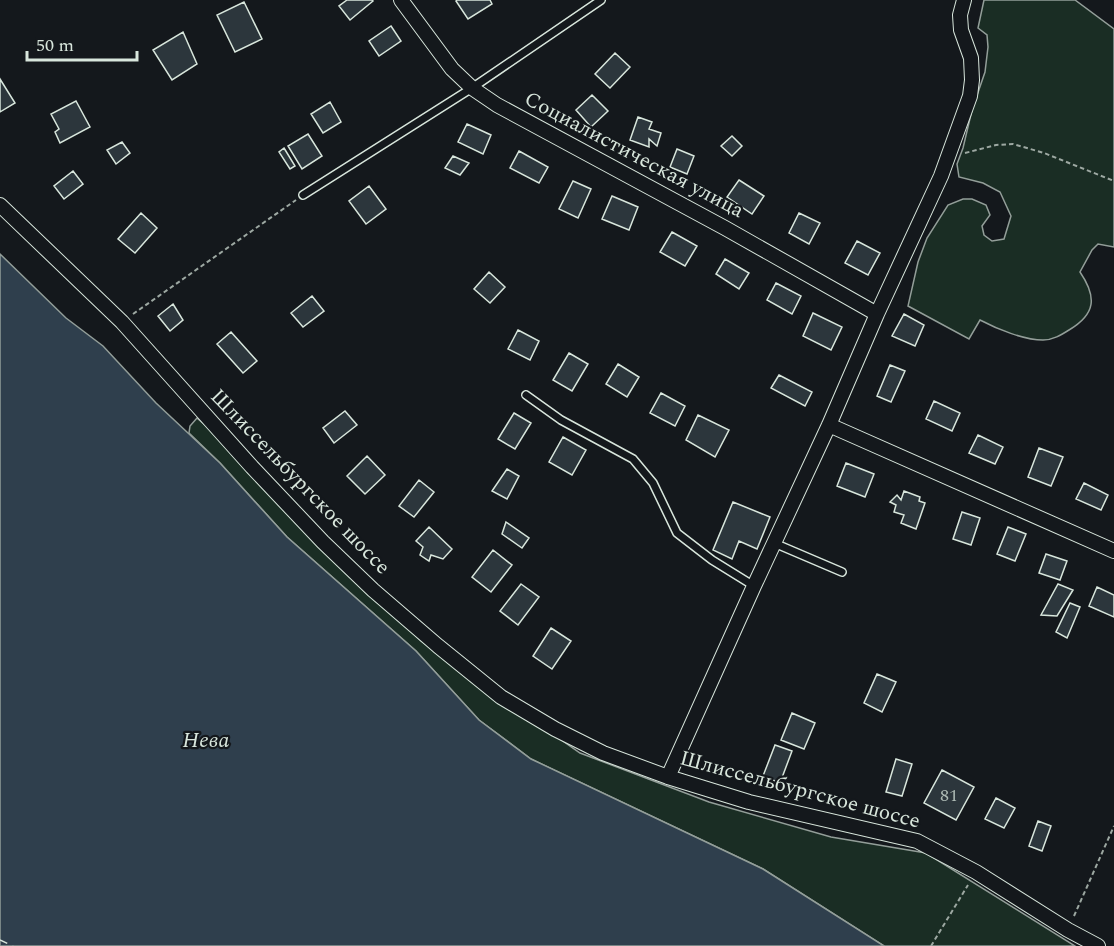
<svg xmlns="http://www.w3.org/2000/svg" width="1114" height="946" font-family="Spectral,serif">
<rect width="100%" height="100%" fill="#14181c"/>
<path fill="#1a2d24" stroke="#939e99" stroke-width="1.5" d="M 984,0 L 1075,0 L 1114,29 L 1114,247 L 1098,244 L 1092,250 L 1080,272 C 1097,297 1096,314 1069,330 C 1061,335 1053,340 1043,340 C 1024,340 997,329 980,320 L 969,339 L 908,306 L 918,262 L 927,238 L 948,205 L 963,199 L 972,199 L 986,205 L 990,215 L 982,226 L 984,235 L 992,241 L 1004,239 L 1011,216 L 1000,192 L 983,183 L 959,177 L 957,164 L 963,148 L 972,110 L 985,72 L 988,47 L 987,35 L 978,28 Z
M 197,418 L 229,446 L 421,641 L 580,753 L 709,802 L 831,837 L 926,853 L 1075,946 L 884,946 L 763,869 L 531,759 L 479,720 L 416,651 L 287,537 L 220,463 L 189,433 L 190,426 Z"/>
<path fill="#2f3f4d" stroke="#939e99" stroke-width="1.5" d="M 0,254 L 66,318 L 103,346 L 156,403 L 220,463 L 287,537 L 416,651 L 479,720 L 531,759 L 763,869 L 884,946 L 0,946 Z"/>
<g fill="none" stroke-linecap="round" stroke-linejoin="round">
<path stroke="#d8e6dc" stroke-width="1.5" stroke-dasharray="8 6" stroke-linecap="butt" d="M 0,940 L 13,946"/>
</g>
<path fill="#2c363c" stroke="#d8e6dc" stroke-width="1.5" d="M 347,0 L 372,0 L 373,1 L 350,20 L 339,6 Z
M 457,0 L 490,0 L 492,4 L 468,19 L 456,1 Z
M 244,2 L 262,39 L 235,52 L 217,15 Z
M 391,26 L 401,41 L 379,56 L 369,41 Z
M 183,32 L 197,64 L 172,80 L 153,50 Z
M 615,53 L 630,67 L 610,88 L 595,74 Z
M 0,79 L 15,103 L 0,112 Z
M 592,95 L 608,111 L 591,127 L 576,110 Z
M 76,101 L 90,127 L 60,143 L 55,132 L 59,129 L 51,114 Z
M 330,102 L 341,122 L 323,133 L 311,114 Z
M 638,117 L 652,122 L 649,129 L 661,133 L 657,146 L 649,139 L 649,147 L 630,140 Z
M 467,124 L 491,135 L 483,154 L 458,142 Z
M 308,134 L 322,156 L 302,169 L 288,146 Z
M 732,136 L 742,146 L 732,156 L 721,146 Z
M 122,142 L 130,153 L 116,164 L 107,150 Z
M 284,148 L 295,166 L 290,169 L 279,152 Z
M 677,149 L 694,156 L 687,174 L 670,167 Z
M 519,151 L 548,167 L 539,183 L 510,168 Z
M 453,156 L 469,163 L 460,175 L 445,168 Z
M 73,171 L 83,184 L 64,199 L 54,186 Z
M 739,180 L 764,196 L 752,214 L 727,197 Z
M 573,181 L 591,189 L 578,218 L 559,209 Z
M 369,186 L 386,209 L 366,224 L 349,201 Z
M 612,196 L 638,207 L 629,230 L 602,219 Z
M 141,213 L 157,228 L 135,253 L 118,239 Z
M 799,213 L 820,223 L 809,244 L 789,233 Z
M 672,232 L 697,246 L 685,266 L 660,252 Z
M 857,241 L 880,253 L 868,275 L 845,263 Z
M 725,259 L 749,273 L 739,289 L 716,274 Z
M 489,272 L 505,287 L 490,303 L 474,289 Z
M 776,283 L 801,296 L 792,314 L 767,300 Z
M 312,296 L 324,311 L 303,327 L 291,313 Z
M 173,304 L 183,320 L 170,331 L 158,316 Z
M 813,313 L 842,327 L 831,350 L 803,336 Z
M 904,314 L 924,325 L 915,346 L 892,336 Z
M 518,330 L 539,341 L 530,360 L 508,349 Z
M 231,332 L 257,361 L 243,373 L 217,344 Z
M 569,353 L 588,364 L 572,391 L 553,380 Z
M 618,364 L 639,377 L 627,397 L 606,384 Z
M 890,365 L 905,371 L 891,402 L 877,396 Z
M 779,375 L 812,392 L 805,406 L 771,388 Z
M 661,393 L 685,406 L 675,426 L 650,413 Z
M 934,401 L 960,413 L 952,431 L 926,419 Z
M 345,411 L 357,425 L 334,443 L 323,428 Z
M 514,413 L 531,423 L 515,449 L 498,439 Z
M 698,415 L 729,430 L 715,457 L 686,440 Z
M 978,435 L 1003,447 L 995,464 L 969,453 Z
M 563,437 L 586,450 L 572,475 L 549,462 Z
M 1039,448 L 1063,457 L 1051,486 L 1028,477 Z
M 367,456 L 385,475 L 365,494 L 347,476 Z
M 846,463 L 874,474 L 865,497 L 837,486 Z
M 507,469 L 519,476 L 507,499 L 492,491 Z
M 419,480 L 434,492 L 414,517 L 399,506 Z
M 1084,483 L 1108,495 L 1101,510 L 1076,499 Z
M 904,491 L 920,497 L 919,501 L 925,503 L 916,529 L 901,523 L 904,515 L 894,512 L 896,505 L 890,502 L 897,495 L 901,500 Z
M 733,502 L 770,517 L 757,549 L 739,541 L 732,559 L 713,550 Z
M 962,512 L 980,518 L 971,545 L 953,539 Z
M 506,522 L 529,538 L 522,548 L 502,534 Z
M 429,527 L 452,549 L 443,559 L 431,555 L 429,561 L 420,555 L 423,547 L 416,541 Z
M 1008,527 L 1026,534 L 1015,561 L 997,554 Z
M 493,550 L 512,565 L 491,592 L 472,577 Z
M 1046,554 L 1067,561 L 1060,580 L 1039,573 Z
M 521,584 L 539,597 L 518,625 L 500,611 Z
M 1058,584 L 1073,590 L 1057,616 L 1041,615 Z
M 1097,587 L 1114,595 L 1114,617 L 1089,606 Z
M 1070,603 L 1080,607 L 1067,638 L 1056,632 Z
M 551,628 L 571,641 L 552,669 L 533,656 Z
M 877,674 L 896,682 L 882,712 L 864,703 Z
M 792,713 L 815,723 L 804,749 L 781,740 Z
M 775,745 L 792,751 L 780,783 L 763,776 Z
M 896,759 L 912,764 L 902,796 L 886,792 Z
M 942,770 L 974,787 L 956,820 L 924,803 Z
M 996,798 L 1015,808 L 1004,828 L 985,819 Z
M 1038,821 L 1051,826 L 1042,851 L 1029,846 Z"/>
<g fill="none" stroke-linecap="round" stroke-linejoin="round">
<g stroke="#d8e6dc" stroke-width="10">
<path id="service" d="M 303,195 L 472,88 L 601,0
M 526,395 L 561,420 L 633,459 L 653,483 L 677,533 L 712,560 L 754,586
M 774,543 L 842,572"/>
</g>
<g stroke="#d8e6dc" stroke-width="16">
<path id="minor" d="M 401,0 L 452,69 L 472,88 L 497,105 L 725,228 L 877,314
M 0,205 L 122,322 L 252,467 L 323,542 L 373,590 L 438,646 L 501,697 L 555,729 L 603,753 L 668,777 L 749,802 L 917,841 L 976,872 L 1068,930 L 1098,946
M 829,425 L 1114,551
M 668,777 L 754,586 L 829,425 L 877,314 L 941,176 L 970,96 L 972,80 L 971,58 L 961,30 L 960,15 L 964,0"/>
</g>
<path stroke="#9da8a2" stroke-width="2" stroke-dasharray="4.5 3" stroke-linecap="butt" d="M 965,153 L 996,145 L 1013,144 L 1044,153 L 1114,181
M 133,314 L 296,200
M 1074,916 L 1114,826
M 931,946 L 968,885"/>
<use href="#service" stroke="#14181c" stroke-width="7"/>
<use href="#minor" stroke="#14181c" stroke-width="14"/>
</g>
<g text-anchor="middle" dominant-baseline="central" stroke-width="4.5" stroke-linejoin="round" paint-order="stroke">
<g font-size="18" fill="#adbab4">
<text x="949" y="795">81</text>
</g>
<g font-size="21" fill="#d8e6dc" stroke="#14181c">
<text transform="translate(634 155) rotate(28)">Социалистическая улица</text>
<text transform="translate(300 482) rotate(46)">Шлиссельбургское шоссе</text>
<text transform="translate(800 790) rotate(15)">Шлиссельбургское шоссе</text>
</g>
<g font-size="22" font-style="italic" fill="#d8e6dc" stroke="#14181c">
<text x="206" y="740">Нева</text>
</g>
</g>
<path d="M27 51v9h110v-9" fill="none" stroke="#d8e6dc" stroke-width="3"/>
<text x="36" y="51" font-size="18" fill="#d8e6dc" stroke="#14181c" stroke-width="4.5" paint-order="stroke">50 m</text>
</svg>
